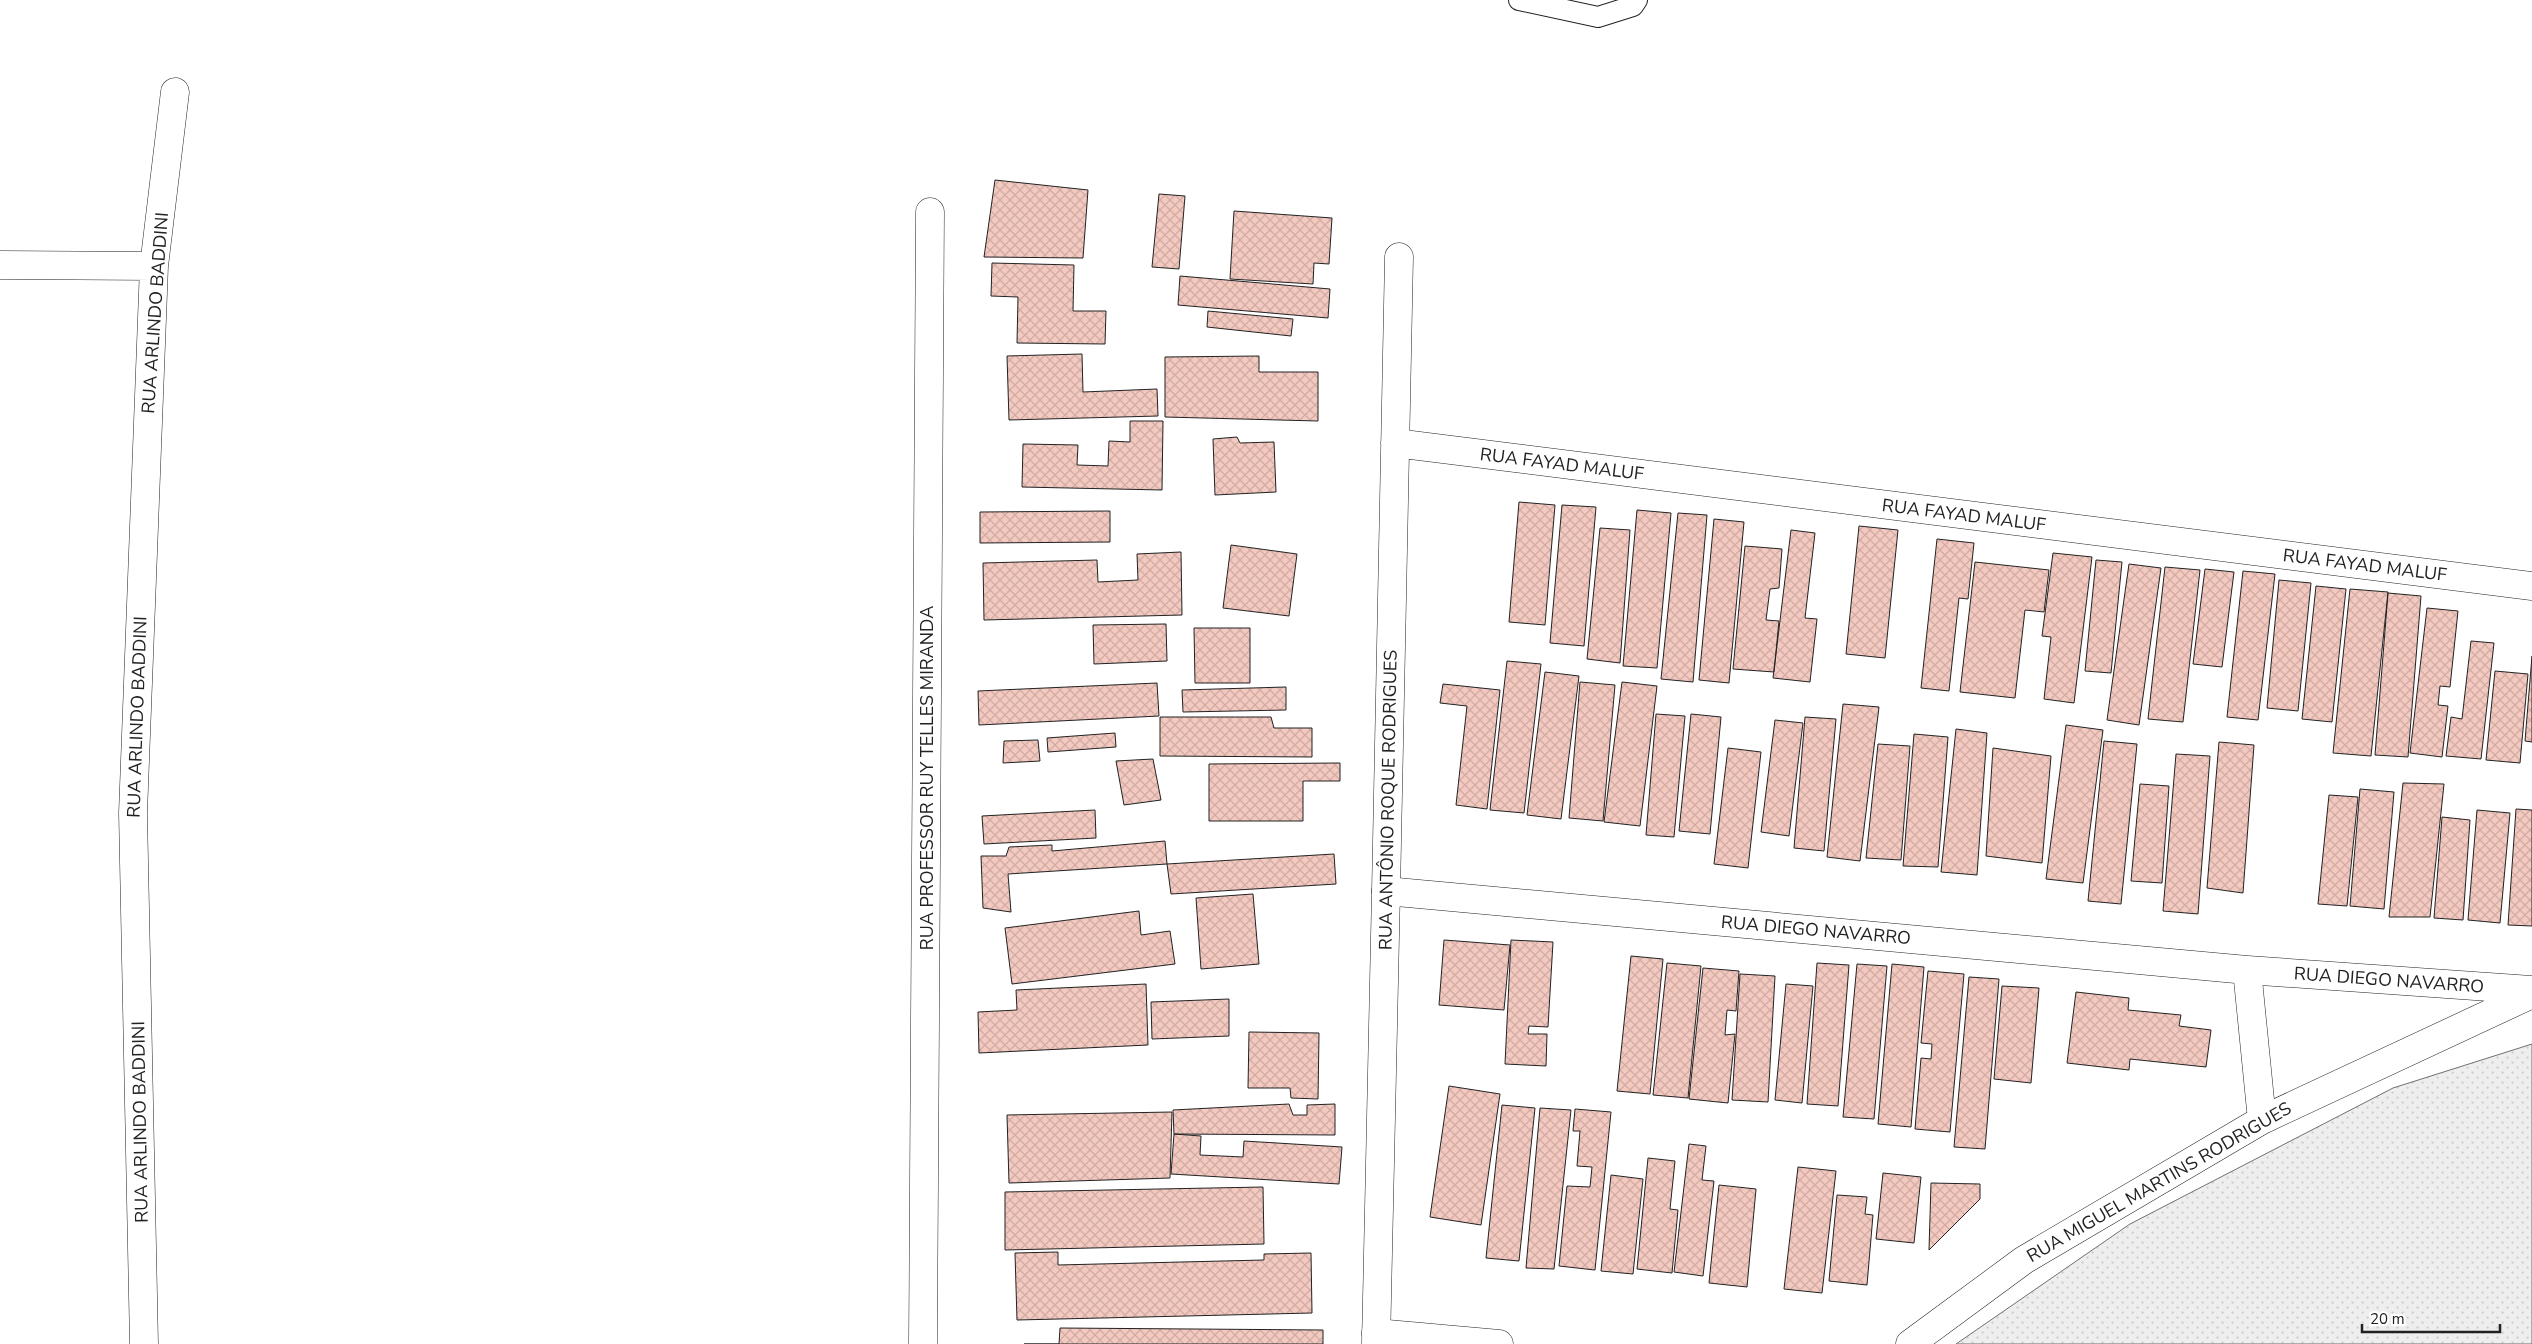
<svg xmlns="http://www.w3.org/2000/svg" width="2532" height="1344" font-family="'Nunito Sans',sans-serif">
<defs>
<pattern id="park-dots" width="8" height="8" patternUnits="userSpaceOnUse" patternTransform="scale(1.25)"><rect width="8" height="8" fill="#eee"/><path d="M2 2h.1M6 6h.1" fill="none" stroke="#ccc" stroke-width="1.8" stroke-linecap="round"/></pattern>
<pattern id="building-cross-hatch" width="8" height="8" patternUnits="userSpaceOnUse" patternTransform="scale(1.25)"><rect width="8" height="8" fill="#f3c9c0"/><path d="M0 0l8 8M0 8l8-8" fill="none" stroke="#d0aca5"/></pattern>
</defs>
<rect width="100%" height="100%" fill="#fff"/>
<path fill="url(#park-dots)" stroke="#6f6f6f" d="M 2532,1044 L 2532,1344 L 1956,1344 L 2130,1224 L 2393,1088 Z"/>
<path fill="url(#building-cross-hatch)" stroke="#222" d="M 995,180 L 1088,190 L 1083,258 L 984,257 Z
M 1159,194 L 1185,196 L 1179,269 L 1152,267 Z
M 1234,211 L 1332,218 L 1329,264 L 1314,263 L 1313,284 L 1230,279 Z
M 992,263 L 1074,265 L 1073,311 L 1106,311 L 1105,344 L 1017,343 L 1018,297 L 991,296 Z
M 1180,276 L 1330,289 L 1328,318 L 1178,305 Z
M 1208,311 L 1293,319 L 1291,336 L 1207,327 Z
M 1082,354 L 1083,392 L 1157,389 L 1158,416 L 1009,420 L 1007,356 Z
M 1259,356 L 1259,372 L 1318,372 L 1318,421 L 1165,417 L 1165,357 Z
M 1130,421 L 1163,421 L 1162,490 L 1022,487 L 1023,444 L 1078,445 L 1077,465 L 1108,466 L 1109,441 L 1130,442 Z
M 1237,437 L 1240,443 L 1274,442 L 1276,492 L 1215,495 L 1213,439 Z
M 1519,502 L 1555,505 L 1545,625 L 1509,622 Z
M 1562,505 L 1596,507 L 1584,646 L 1550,643 Z
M 1637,510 L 1671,513 L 1657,668 L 1623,666 Z
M 1110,511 L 1110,542 L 980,543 L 980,512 Z
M 1678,513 L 1707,515 L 1693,682 L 1661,679 Z
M 1714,519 L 1744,522 L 1729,683 L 1699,680 Z
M 1859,526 L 1898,530 L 1885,658 L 1846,654 Z
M 1600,528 L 1630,530 L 1620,663 L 1587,659 Z
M 1791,530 L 1815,533 L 1805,618 L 1817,619 L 1810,682 L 1773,678 Z
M 1937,539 L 1974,543 L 1968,599 L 1959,598 L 1949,691 L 1921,688 Z
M 1231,545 L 1297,554 L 1289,616 L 1223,608 Z
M 1745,546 L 1782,549 L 1779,588 L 1770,589 L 1766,620 L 1779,621 L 1774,672 L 1733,669 Z
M 1181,552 L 1182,615 L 984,620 L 983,563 L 1097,560 L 1098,582 L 1138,580 L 1137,554 Z
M 2053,553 L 2092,557 L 2074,703 L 2044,699 L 2051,637 L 2042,636 Z
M 2096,560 L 2122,562 L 2111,673 L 2085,671 Z
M 1975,562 L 2049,570 L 2044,612 L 2025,610 L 2015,698 L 1960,692 Z
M 2129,564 L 2161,568 L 2139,725 L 2107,720 Z
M 2165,567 L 2200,570 L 2183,722 L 2148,719 Z
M 2205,569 L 2234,572 L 2222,667 L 2193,664 Z
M 2243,571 L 2275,574 L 2258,720 L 2227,717 Z
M 2279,580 L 2311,583 L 2298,711 L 2267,708 Z
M 2316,586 L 2346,589 L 2332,722 L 2302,719 Z
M 2350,589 L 2388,592 L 2371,756 L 2333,753 Z
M 2388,593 L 2421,596 L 2408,757 L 2375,755 Z
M 2427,608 L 2458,611 L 2450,687 L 2440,686 L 2438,705 L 2448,706 L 2442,757 L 2410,753 Z
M 1166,624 L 1167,661 L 1094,664 L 1093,625 Z
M 1194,628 L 1250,628 L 1250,683 L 1195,683 Z
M 2471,641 L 2494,643 L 2481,759 L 2446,756 L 2451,717 L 2462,719 Z
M 2532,656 L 2532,742 L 2525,741 Z
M 1507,661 L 1541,664 L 1524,813 L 1490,810 Z
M 2495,671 L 2528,674 L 2520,763 L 2486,760 Z
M 1545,672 L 1579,676 L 1561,819 L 1527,815 Z
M 1580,682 L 1615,685 L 1603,821 L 1569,818 Z
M 1622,682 L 1657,686 L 1640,826 L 1604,822 Z
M 1157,683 L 1159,716 L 979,725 L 978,691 Z
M 1443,684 L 1500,690 L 1487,809 L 1456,805 L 1467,706 L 1440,703 Z
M 1286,687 L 1286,710 L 1183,712 L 1182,690 Z
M 1843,704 L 1879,707 L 1860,861 L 1827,857 Z
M 1656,714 L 1685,716 L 1674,837 L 1646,835 Z
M 1691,714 L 1721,717 L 1710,834 L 1679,831 Z
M 1160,717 L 1271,717 L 1274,728 L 1312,728 L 1312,757 L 1160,756 Z
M 1805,717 L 1836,719 L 1824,851 L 1794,848 Z
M 1775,720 L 1803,723 L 1789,836 L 1761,832 Z
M 2066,725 L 2103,730 L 2083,883 L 2046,879 Z
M 1956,729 L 1987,733 L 1977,875 L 1941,872 Z
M 1115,733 L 1116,747 L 1048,752 L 1047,738 Z
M 1914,734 L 1948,737 L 1938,867 L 1903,866 Z
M 1038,740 L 1040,761 L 1003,763 L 1004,741 Z
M 2104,741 L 2137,744 L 2121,904 L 2088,901 Z
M 2219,742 L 2254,745 L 2243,893 L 2207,888 Z
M 1878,744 L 1910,746 L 1901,860 L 1866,858 Z
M 1728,748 L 1761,752 L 1748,868 L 1714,864 Z
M 1993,748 L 2051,756 L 2042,863 L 1986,856 Z
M 2176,754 L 2210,756 L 2198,914 L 2163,911 Z
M 1153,759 L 1161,800 L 1124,805 L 1116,761 Z
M 1340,763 L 1340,781 L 1303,781 L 1303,821 L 1209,821 L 1209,764 Z
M 2403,783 L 2444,784 L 2430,917 L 2389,917 Z
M 2140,784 L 2169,786 L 2162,883 L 2131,881 Z
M 2360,789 L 2394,792 L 2384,909 L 2350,906 Z
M 2329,795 L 2358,797 L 2347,906 L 2318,904 Z
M 2516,809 L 2532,810 L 2532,926 L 2508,925 Z
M 1095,810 L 1096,838 L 984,844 L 982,816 Z
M 2477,810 L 2510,813 L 2500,923 L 2468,920 Z
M 2442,817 L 2470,820 L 2463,920 L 2434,918 Z
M 1165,841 L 1167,864 L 1008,874 L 1011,912 L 983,908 L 981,856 L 1006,856 L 1009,847 L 1052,845 L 1052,851 Z
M 1334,854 L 1336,884 L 1171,894 L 1167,864 Z
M 1253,894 L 1259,964 L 1201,969 L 1196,898 Z
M 1139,911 L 1141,935 L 1170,931 L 1175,964 L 1012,984 L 1005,928 Z
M 1444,940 L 1510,945 L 1504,1010 L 1439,1005 Z
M 1511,940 L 1553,942 L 1548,1027 L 1529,1026 L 1528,1034 L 1547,1034 L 1546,1066 L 1505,1064 Z
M 1631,956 L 1663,959 L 1650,1094 L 1617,1091 Z
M 1667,963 L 1701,966 L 1688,1098 L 1653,1095 Z
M 1817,963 L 1849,965 L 1838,1106 L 1807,1104 Z
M 1857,964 L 1887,966 L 1874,1119 L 1843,1117 Z
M 1892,964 L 1924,967 L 1911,1127 L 1878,1124 Z
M 1703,968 L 1739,971 L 1736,1011 L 1727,1010 L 1725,1035 L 1735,1034 L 1728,1103 L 1689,1099 Z
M 1928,971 L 1964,974 L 1950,1132 L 1915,1129 L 1921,1058 L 1931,1059 L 1932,1044 L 1921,1043 Z
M 1740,974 L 1775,976 L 1768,1102 L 1732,1100 Z
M 1969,977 L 1999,979 L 1985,1149 L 1954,1147 Z
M 1146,984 L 1148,1045 L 979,1053 L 978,1012 L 1017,1010 L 1016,990 Z
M 1786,984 L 1813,986 L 1802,1103 L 1775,1100 Z
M 2002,986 L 2039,988 L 2031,1083 L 1994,1079 Z
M 2076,992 L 2129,998 L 2128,1010 L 2181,1015 L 2179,1026 L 2211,1030 L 2206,1067 L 2130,1059 L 2129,1070 L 2067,1063 Z
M 1229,999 L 1229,1036 L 1152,1039 L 1151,1002 Z
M 1249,1032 L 1319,1033 L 1318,1099 L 1291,1098 L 1290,1088 L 1248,1088 Z
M 1449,1086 L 1500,1094 L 1481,1225 L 1430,1217 Z
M 1289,1104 L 1293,1115 L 1307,1115 L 1307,1105 L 1335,1104 L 1335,1135 L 1174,1134 L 1173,1110 Z
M 1502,1105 L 1535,1108 L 1519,1261 L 1486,1258 Z
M 1540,1108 L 1571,1110 L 1554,1269 L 1526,1268 Z
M 1575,1109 L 1611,1112 L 1595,1270 L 1559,1266 L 1567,1186 L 1590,1187 L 1592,1167 L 1577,1166 L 1580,1131 L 1573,1131 Z
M 1172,1112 L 1170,1178 L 1009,1183 L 1007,1115 Z
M 1174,1134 L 1201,1136 L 1200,1155 L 1243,1157 L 1244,1141 L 1342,1147 L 1339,1184 L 1171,1174 Z
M 1689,1144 L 1706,1146 L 1702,1180 L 1714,1181 L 1703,1276 L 1674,1272 Z
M 1648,1158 L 1675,1161 L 1670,1209 L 1678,1210 L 1672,1273 L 1637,1269 Z
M 1798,1167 L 1836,1171 L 1822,1293 L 1784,1289 Z
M 1883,1173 L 1921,1177 L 1914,1243 L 1876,1239 Z
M 1611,1175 L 1643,1179 L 1633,1274 L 1601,1271 Z
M 1931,1183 L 1980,1184 L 1980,1199 L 1929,1250 Z
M 1719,1185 L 1756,1189 L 1747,1287 L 1709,1283 Z
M 1263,1187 L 1264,1244 L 1005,1250 L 1005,1192 Z
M 1837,1195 L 1867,1197 L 1865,1214 L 1873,1215 L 1867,1285 L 1829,1281 Z
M 1058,1252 L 1058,1265 L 1264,1260 L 1264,1254 L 1311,1253 L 1312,1313 L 1017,1320 L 1015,1253 Z
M 1060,1328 L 1323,1330 L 1323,1344 L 1024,1344 L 1059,1344 Z"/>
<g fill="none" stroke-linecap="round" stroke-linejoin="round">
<g stroke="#222" stroke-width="22">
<path id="lane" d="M 1519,0 L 1598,17 L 1633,6 L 1637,0"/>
</g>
<g stroke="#222" stroke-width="29">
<path id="street" d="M 0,265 L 154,266
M 1395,443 L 2532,586
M 1386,891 L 1399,257
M 1376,1333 L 1499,1344
M 144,1344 L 133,813 L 154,266 L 175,92
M 923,1344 L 930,212"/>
</g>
<g stroke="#222" stroke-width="29">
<path id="secondary" d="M 2247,970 L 2262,1120
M 1376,1344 L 1386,891 L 2247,970 L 2532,990
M 1910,1344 L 2024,1260 L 2262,1120 L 2532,994"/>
</g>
<use href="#lane" stroke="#fff" stroke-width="20"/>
<use href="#street" stroke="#fff" stroke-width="28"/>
<use href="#secondary" stroke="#fff" stroke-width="28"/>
</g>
<g text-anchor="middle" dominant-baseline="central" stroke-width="4" stroke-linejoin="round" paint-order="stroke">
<g font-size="18" fill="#222" stroke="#fff">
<text transform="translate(155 313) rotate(-86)">RUA ARLINDO BADDINI</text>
<text transform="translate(1562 464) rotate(7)">RUA FAYAD MALUF</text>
<text transform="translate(1964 515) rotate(7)">RUA FAYAD MALUF</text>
<text transform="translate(2365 565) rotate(7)">RUA FAYAD MALUF</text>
<text transform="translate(137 717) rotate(-88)">RUA ARLINDO BADDINI</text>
<text transform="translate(927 778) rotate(-90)">RUA PROFESSOR RUY TELLES MIRANDA</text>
<text transform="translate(1388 800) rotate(-89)">RUA ANTÔNIO ROQUE RODRIGUES</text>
<text transform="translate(1816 930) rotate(5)">RUA DIEGO NAVARRO</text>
<text transform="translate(2389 980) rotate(4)">RUA DIEGO NAVARRO</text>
<text transform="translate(140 1122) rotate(-91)">RUA ARLINDO BADDINI</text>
<text transform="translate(2159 1182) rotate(-30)">RUA MIGUEL MARTINS RODRIGUES</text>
</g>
</g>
<path d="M2362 1324v8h138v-8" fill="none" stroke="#222222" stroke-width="2.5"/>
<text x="2370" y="1324" font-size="15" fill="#222222" stroke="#ffffff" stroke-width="4" paint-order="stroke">20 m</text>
</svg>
